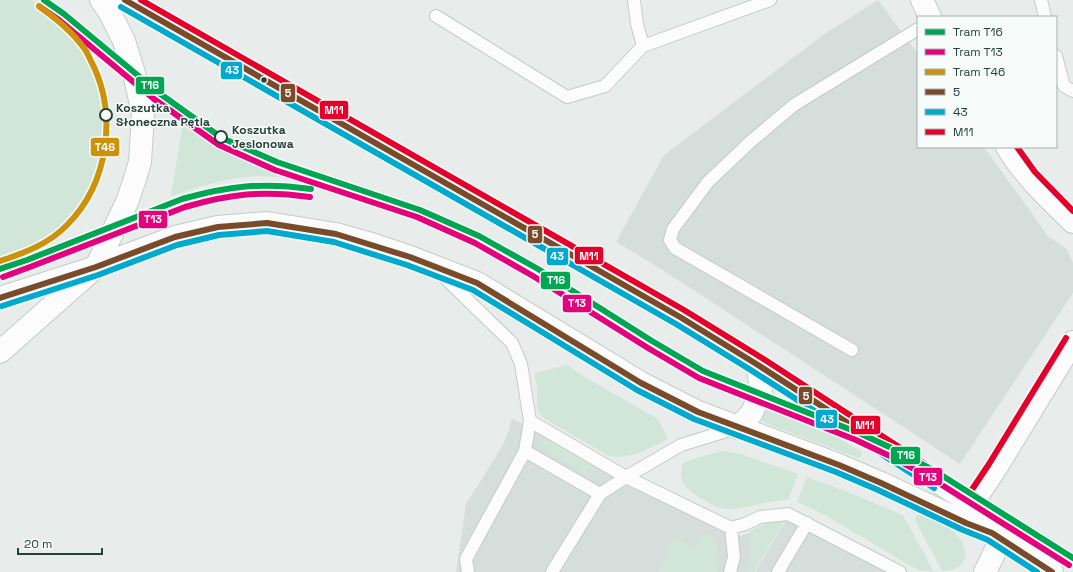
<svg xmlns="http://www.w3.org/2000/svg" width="1073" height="572" font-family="'Space Grotesk',sans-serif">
<rect width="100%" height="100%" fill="#e8edeb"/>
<path fill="#d6dedb" d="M 878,0 L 918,54 L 918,147 L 984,147 L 1048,236 L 1067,249 L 1073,263 L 1073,293 L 960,464 L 661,269 L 616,242 L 664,155 L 823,35 Z
M 512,418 L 630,486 L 739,536 L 773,526 L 746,572 L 456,572 L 466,504 L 503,445 L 509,430 Z
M 786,519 L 885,572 L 755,572 Z"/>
<path fill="#d1e6d8" d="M 0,0 C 9,0 22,0 30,0 C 40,3 56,18 64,25 C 122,79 122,175 65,228 C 47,245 22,253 0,260 Z
M 183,122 C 196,125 204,135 215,141 C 239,153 265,162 291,172 L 295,177 C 282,178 269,176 255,176 C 226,178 198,187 171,196 Z
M 567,365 L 588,379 L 658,419 L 668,439 C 648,448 629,462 607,455 L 545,419 C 534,411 538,401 537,389 C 536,384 535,378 535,373 Z
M 770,406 L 814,424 L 861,451 L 862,455 L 860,457 L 858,458 L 765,423 L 761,420 L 761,418 Z
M 546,439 L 594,465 L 596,468 L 595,472 L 592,474 L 585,474 L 547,451 L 542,444 L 542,442 Z
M 723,451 L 741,454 L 798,474 L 788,500 C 768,500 748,509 727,509 C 719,509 712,504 705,501 C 688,491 676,484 683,463 L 696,458 Z
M 807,477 L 853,494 L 903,515 L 934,572 L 919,570 L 907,564 L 825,515 L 797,502 Z
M 788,514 L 754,572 L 745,572 C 755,555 751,549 749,531 Z
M 921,514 C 930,518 941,522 949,528 C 970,543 974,570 942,571 L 915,520 L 917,515 Z
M 704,534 L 711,536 C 716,543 721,558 719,566 C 719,567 716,572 716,572 L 658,572 L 666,559 L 663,557 L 675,537 L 694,548 Z"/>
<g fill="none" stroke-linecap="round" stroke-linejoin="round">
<g stroke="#c5cac8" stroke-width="14">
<path id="lane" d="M 634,0 L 637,24 L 643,46
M 1041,0 L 1045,17
M 436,16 L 567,97 L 605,86 L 643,46 L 770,0
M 1056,56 L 1064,86 L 1073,91
M 441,274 L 512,343 L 521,364 L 530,421 L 525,451 L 466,559 L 468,572
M 852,350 L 675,248 L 670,240 L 673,229 L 708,182 L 750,142 L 794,105 L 918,29
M 530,421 L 626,477 L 731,528 L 745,524 L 760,517 L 788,514 L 900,572
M 525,451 L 600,494
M 552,572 L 600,494 L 626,477 L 681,445 L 736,428
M 730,572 L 734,557 L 731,528
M 778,572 L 807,523"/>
</g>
<g stroke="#c5cac8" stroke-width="24">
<path id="street" d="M 922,0 L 930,17
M 1007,147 C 1024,175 1049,199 1073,222
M 0,352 L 96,267
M 737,428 L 751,414 L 761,394 L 758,365
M 985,572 L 1001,539"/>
</g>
<g stroke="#c3cbc8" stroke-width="24">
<path id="secondary" d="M 125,0 L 680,317 L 758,365 L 972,504 L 992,533
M 96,267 L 127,202 L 134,182 L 140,162 L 143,114 L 134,73 L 124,41 L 110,13 L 101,0
M 0,298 L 96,267 L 175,237 L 218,227 L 267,223 L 336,234 L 368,243 L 410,257 L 477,283 L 641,383 L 698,412 L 839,465 L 881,483 L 966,523 L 992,533 L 1052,572
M 972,504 L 996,468 L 1073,342"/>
</g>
<use href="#lane" stroke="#fcfcfc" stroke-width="12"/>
<use href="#street" stroke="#fcfcfc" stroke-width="22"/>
<use href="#secondary" stroke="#fcfcfc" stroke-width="22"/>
<g stroke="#f7fbf9" stroke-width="9">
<path id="bus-1" d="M 125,0 L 680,317 L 758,365 L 938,481
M 0,298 L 96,267 L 175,237 L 218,227 L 267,223 L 336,234 L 410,257 L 477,283 L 641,383 L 698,412 L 839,465 L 881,483 L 966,523 L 992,533 L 1052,572"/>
</g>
<g stroke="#f7fbf9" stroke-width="9">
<path id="bus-2" d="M 121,7 L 676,324 L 754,372 L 934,488
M 2,306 L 98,275 L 177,245 L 219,235 L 267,231 L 334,242 L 407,265 L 473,290 L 637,390 L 694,419 L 836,472 L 878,490 L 963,530 L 988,540 L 1037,572"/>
</g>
<g stroke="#f7fbf9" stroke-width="9">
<path id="bus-3" d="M 141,0 L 684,310 L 762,358 L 976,497
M 1017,147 L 1035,172 L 1073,211
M 965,500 L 989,464 L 1066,338"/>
</g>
<use href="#bus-1" stroke="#7a4b2a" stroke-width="6"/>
<use href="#bus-2" stroke="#00a9ce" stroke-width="6"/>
<use href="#bus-3" stroke="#e4002b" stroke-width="6"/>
<g stroke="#f7fbf9" stroke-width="9">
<path id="tram-1" d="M 44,0 L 64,14 L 159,93 L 222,138 L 277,162 L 420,210 L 479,236 L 538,269 L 652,341 L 703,371 L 859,433 L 898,451 L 938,473 L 1073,558
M 0,269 L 27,260 L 182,199 C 228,186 263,182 311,189"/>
</g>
<g stroke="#f7fbf9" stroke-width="9">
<path id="tram-2" d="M 40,7 L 59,20 L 154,99 L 219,145 L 275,170 L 417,217 L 475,243 L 533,276 L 648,348 L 699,378 L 856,440 L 894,458 L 934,480 L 1069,565
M 3,277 L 30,267 L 185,207 C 230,194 263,190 310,197"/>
</g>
<g stroke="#f7fbf9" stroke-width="9">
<path id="tram-3" d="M 0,261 C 24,253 49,244 67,225 C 109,183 118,113 91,61 C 89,57 87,52 84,48 C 71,30 56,19 39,6"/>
</g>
<use href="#tram-1" stroke="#00a651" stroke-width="6"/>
<use href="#tram-2" stroke="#e5007d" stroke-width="6"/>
<use href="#tram-3" stroke="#cd920c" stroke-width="6"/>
</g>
<circle fill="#24423a" stroke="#f7fbf9" stroke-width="1.5" cx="264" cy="80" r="3.5"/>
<g fill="#f7fbf9" stroke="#24423a" stroke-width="2">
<circle cx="106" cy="115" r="6"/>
<circle cx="221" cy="137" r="6"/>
</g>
<g text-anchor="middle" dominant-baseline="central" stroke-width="3" stroke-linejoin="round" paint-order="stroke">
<g font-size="12" font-weight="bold" fill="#24423a" stroke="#f7fbf9" text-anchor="start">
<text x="116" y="108">Koszutka<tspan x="116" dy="14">Słoneczna Pętla</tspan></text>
<text x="232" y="130">Koszutka<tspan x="232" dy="14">Jesionowa</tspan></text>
</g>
</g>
<g stroke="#f7fbf9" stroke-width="1.5">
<rect x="220" y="61" width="23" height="19" rx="4" fill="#00a9ce"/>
<rect x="135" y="76" width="30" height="19" rx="4" fill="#00a651"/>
<rect x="280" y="83" width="16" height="20" rx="4" fill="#7a4b2a"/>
<rect x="319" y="100" width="30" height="20" rx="4" fill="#e4002b"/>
<rect x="90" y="137" width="30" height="20" rx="4" fill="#cd920c"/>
<rect x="138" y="210" width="30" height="19" rx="4" fill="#e5007d"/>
<rect x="527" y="225" width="16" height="19" rx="4" fill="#7a4b2a"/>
<rect x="574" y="246" width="30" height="19" rx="4" fill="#e4002b"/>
<rect x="546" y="247" width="23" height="19" rx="4" fill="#00a9ce"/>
<rect x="540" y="271" width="31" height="19" rx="4" fill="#00a651"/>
<rect x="562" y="294" width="30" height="19" rx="4" fill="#e5007d"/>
<rect x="798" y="386" width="15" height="19" rx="4" fill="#7a4b2a"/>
<rect x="815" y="409" width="23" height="20" rx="4" fill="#00a9ce"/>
<rect x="850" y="415" width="31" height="20" rx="4" fill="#e4002b"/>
<rect x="890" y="446" width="31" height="19" rx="4" fill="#00a651"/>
<rect x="913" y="467" width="30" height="19" rx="4" fill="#e5007d"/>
</g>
<g font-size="11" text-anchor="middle" font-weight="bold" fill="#fff">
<text x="232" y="74">43</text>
<text x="150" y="89">T16</text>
<text x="288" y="97">5</text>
<text x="334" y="114">M11</text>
<text x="105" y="151">T46</text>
<text x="153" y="223">T13</text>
<text x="535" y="238">5</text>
<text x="589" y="260">M11</text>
<text x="557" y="260">43</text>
<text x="556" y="284">T16</text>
<text x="577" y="307">T13</text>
<text x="806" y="400">5</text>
<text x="827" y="423">43</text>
<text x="865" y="429">M11</text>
<text x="906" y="459">T16</text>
<text x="928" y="481">T13</text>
</g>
<rect x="917" y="16" width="140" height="132" fill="#f7fbf9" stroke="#a3b1ad"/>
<rect x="925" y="29" width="20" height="6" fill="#00a651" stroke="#a3b1ad"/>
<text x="953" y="36" font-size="12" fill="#24423a">Tram T16</text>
<rect x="925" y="49" width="20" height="6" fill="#e5007d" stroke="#a3b1ad"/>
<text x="953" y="56" font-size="12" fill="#24423a">Tram T13</text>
<rect x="925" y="69" width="20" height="6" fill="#cd920c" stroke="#a3b1ad"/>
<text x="953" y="76" font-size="12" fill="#24423a">Tram T46</text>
<rect x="925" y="89" width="20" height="6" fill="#7a4b2a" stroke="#a3b1ad"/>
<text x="953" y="96" font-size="12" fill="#24423a">5</text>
<rect x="925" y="109" width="20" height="6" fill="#00a9ce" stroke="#a3b1ad"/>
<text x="953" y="116" font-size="12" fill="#24423a">43</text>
<rect x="925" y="129" width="20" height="6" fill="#e4002b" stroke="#a3b1ad"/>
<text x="953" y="136" font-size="12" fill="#24423a">M11</text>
<path d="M18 548v6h84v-6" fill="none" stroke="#24423a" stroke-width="2"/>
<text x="24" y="548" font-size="12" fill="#24423a" stroke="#f7fbf9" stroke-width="3" paint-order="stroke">20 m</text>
</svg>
